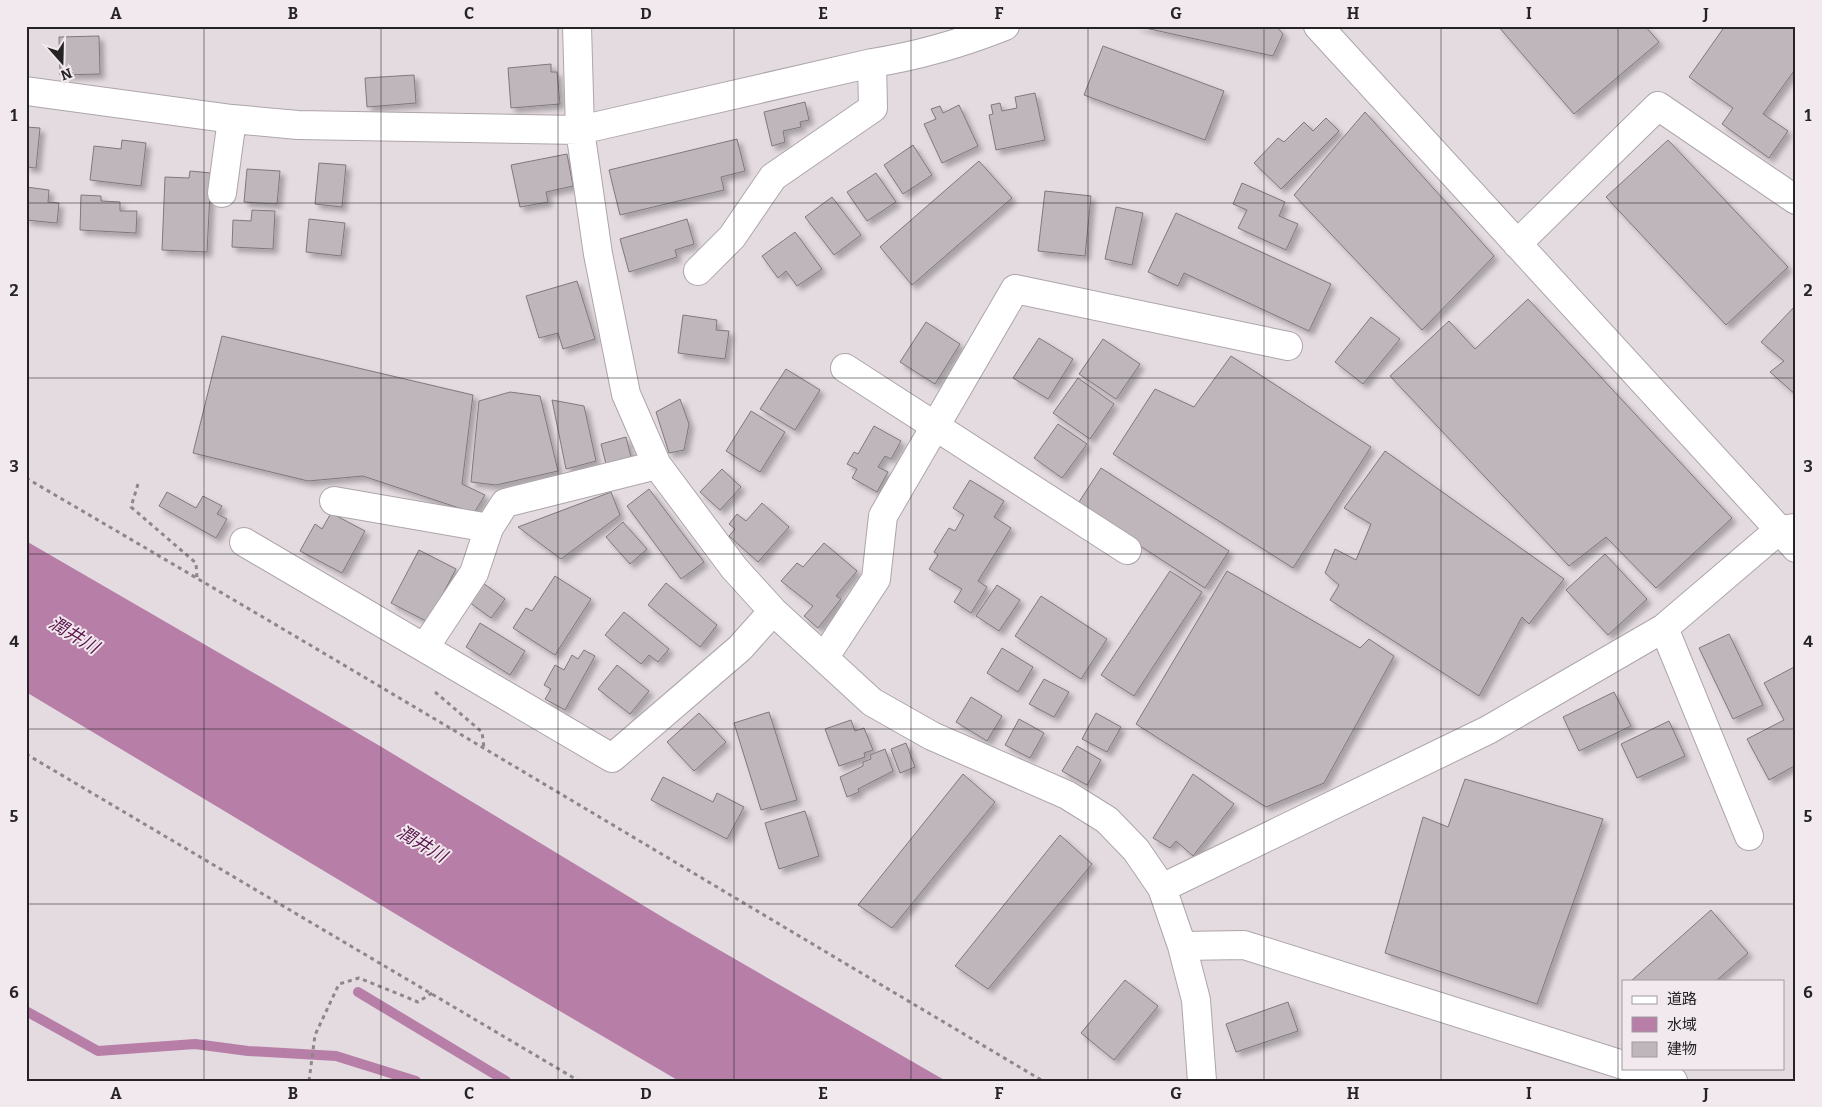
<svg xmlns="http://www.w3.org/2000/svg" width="1822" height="1107" font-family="Bitter,'Noto Sans JP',serif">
<defs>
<filter id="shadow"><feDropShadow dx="4.5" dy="4.5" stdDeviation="2.5" flood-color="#0004"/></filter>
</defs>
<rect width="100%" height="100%" fill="#e4dbe1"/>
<path fill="#b77ea7" d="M 26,541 L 380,746 L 669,921 L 946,1081 L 679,1081 L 449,946 L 26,692 Z"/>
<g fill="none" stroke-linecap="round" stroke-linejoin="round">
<path stroke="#b77ea7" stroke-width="10" d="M 358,992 L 506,1081
M 26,1011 L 98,1051 L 195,1044 L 248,1051 L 336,1056 L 416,1081"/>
</g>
<path fill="#beb6bb" stroke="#80787d" filter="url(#shadow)" d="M 1136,26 L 1276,26 L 1283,34 L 1273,56 Z
M 1498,26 L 1645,26 L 1659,42 L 1574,114 Z
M 1725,26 L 1796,26 L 1796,68 L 1763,114 L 1788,131 L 1769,158 L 1722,124 L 1733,108 L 1689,77 Z
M 99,36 L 100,74 L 60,75 L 59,37 Z
M 1103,46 L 1224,91 L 1205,140 L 1084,95 Z
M 551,64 L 551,72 L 557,72 L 560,104 L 511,108 L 508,68 Z
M 414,75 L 416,103 L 367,107 L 365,78 Z
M 1035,93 L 1045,140 L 996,150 L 989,115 L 993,114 L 991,105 L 1000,103 L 1002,111 L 1017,108 L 1015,97 Z
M 805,102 L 809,120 L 800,122 L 801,127 L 783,131 L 785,142 L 772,146 L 764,112 Z
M 959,105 L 978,146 L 942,163 L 924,124 L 936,119 L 931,109 L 940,106 L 943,113 Z
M 1365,112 L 1494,256 L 1422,330 L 1294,195 Z
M 1326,118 L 1339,131 L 1281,189 L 1254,163 L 1278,138 L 1284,142 L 1304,122 L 1313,131 Z
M 26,127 L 40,128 L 36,168 L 26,167 Z
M 737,139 L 745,171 L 721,177 L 724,190 L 620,215 L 609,170 Z
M 122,140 L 146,143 L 141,186 L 90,180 L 94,146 L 121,149 Z
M 1668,140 L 1788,267 L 1726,325 L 1606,197 Z
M 913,145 L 932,175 L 903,194 L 884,165 Z
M 567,154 L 573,186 L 546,192 L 548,202 L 520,207 L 511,165 Z
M 979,161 L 1012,198 L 912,285 L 880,247 Z
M 319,163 L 346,165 L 342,207 L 315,204 Z
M 247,169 L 280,171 L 277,204 L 244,202 Z
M 190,171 L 211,173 L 207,252 L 162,250 L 165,177 L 189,178 Z
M 876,173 L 896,202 L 867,221 L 847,192 Z
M 1242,183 L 1285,202 L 1279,216 L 1298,224 L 1286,250 L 1238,228 L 1247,210 L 1233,204 Z
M 26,187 L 49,190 L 48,202 L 59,203 L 57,223 L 26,220 Z
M 1045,191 L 1091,196 L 1085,256 L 1038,251 Z
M 81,195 L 101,196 L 101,201 L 120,202 L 120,211 L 137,211 L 136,233 L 80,230 Z
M 832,197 L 861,235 L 834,255 L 805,217 Z
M 1116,207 L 1143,213 L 1132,265 L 1105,259 Z
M 252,210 L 275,211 L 273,249 L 232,247 L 233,220 L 251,221 Z
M 1176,213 L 1331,284 L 1309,331 L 1184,273 L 1178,286 L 1148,272 Z
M 309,219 L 345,223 L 341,256 L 306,252 Z
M 687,219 L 694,244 L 675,250 L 677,257 L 629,272 L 620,239 Z
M 795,232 L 822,269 L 797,286 L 786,271 L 778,278 L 762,256 Z
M 577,281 L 595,339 L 563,349 L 558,333 L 539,338 L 526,296 Z
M 1528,299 L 1732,518 L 1656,588 L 1606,537 L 1569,566 L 1390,376 L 1449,321 L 1475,349 Z
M 1796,305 L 1796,395 L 1770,372 L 1784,361 L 1761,342 Z
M 683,315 L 717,320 L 716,330 L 729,331 L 725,359 L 678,353 Z
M 1371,317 L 1400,339 L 1363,384 L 1335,362 Z
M 926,322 L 960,344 L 935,384 L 900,362 Z
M 222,336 L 473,395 L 462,484 L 485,495 L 474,513 L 363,476 L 308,481 L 193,453 Z
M 1039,338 L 1073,359 L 1048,399 L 1013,378 Z
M 1103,339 L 1140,364 L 1116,399 L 1079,374 Z
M 1231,356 L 1371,447 L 1293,568 L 1113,454 L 1155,389 L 1194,407 Z
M 786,369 L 820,390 L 795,430 L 760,409 Z
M 1078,378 L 1114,404 L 1090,439 L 1053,413 Z
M 510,392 L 540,396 L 558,471 L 496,485 L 471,482 L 479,401 Z
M 680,399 L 689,424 L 684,450 L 669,453 L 656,412 Z
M 552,400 L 584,406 L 596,461 L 566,469 Z
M 751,411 L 785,432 L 760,472 L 726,451 Z
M 1058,424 L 1087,444 L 1062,478 L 1034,458 Z
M 874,426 L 901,441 L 891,459 L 885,456 L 878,467 L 888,472 L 877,492 L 852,478 L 857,469 L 847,464 L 854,452 L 858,454 Z
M 626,437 L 631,457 L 606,464 L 601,444 Z
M 1385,451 L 1564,579 L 1529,624 L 1522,617 L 1479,696 L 1330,600 L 1339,585 L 1325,573 L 1335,549 L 1356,560 L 1371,524 L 1344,508 Z
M 1101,468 L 1229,551 L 1205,588 L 1077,505 Z
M 722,469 L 741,487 L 720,510 L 700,492 Z
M 970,480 L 1004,501 L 994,517 L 1011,528 L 978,581 L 987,587 L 971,613 L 954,602 L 962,589 L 929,569 L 938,555 L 934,552 L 949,528 L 955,531 L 964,515 L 953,508 Z
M 649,489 L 704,562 L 681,579 L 627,506 Z
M 167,492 L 196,508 L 203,496 L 222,506 L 217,514 L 227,519 L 216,538 L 159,506 Z
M 611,492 L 620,515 L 561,559 L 518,527 Z
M 762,503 L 789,527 L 758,562 L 729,536 L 735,529 L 729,524 L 737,514 L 746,521 Z
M 331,513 L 365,531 L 342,573 L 300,551 L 315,524 L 322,529 Z
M 623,522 L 647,549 L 630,564 L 606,537 Z
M 824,543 L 857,571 L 836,596 L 841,599 L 818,628 L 804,616 L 813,606 L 781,581 L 797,563 L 803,567 Z
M 419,550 L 456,569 L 428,622 L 391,603 Z
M 1605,554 L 1647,599 L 1608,635 L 1566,590 Z
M 1170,571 L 1202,592 L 1134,696 L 1101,675 Z
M 1227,571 L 1360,648 L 1369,639 L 1394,656 L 1324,783 L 1266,807 L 1136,724 Z
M 555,576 L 591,599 L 555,655 L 513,628 L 526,608 L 532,611 Z
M 483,583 L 505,599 L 491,618 L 469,602 Z
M 666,583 L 717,625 L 700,647 L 648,605 Z
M 997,585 L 1020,600 L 999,631 L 976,616 Z
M 1041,596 L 1107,639 L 1081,679 L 1015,636 Z
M 624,612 L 669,649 L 658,662 L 649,655 L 641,664 L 605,635 Z
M 480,623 L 525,651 L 510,675 L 466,647 Z
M 1729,634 L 1763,705 L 1733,719 L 1699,648 Z
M 1002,648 L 1033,667 L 1018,692 L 987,673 Z
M 584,650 L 595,656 L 565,710 L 545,699 L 551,689 L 544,685 L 555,665 L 564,670 L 572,655 L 578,659 Z
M 617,665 L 649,691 L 630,714 L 598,689 Z
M 1796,666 L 1796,765 L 1769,780 L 1747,739 L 1784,720 L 1764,683 Z
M 1044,679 L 1069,692 L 1054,717 L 1029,704 Z
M 1614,692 L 1631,726 L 1579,751 L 1563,717 Z
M 971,697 L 1002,716 L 987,741 L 956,722 Z
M 769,712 L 797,800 L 761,810 L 734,723 Z
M 699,713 L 726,742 L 694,771 L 667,742 Z
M 1096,713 L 1121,727 L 1107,752 L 1082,739 Z
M 1019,719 L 1044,733 L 1030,758 L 1005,745 Z
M 851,720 L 855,731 L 864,728 L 873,750 L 864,753 L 865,757 L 839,766 L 825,729 Z
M 1669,721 L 1685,756 L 1637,778 L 1621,744 Z
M 906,743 L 915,767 L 900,773 L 891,749 Z
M 1077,746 L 1101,760 L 1087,785 L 1062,771 Z
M 885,749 L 893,771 L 858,789 L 859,792 L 847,797 L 840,777 L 863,766 L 863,762 L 871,759 L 870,755 Z
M 963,774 L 995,802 L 892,928 L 858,905 Z
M 1193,774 L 1234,804 L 1193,856 L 1176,841 L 1170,848 L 1153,838 Z
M 663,777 L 713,802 L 717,793 L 744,807 L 727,839 L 651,800 Z
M 1465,779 L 1603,819 L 1537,1004 L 1385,953 L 1423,817 L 1448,827 Z
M 805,811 L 819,856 L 779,869 L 765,823 Z
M 1060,835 L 1092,864 L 988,989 L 955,966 Z
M 1711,910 L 1748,953 L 1716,981 L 1631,981 Z
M 1125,980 L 1158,1006 L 1114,1060 L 1081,1033 Z
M 1288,1002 L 1298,1031 L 1236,1052 L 1226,1024 Z"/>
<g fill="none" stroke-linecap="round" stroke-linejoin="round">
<g stroke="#ada5aa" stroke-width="30">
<path id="minor" d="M 577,26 L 580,130 L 598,254 L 626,394 L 657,465 L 734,568 L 773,611 L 872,702 L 932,736 L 1067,795 L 1107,820 L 1136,850 L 1162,888 L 1182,946 L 1196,1000 L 1202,1081
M 1318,26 L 1796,548
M 26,91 L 232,119 L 298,125 L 580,130 L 872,63 C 918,56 962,43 1005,26
M 222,193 L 232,119
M 1517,244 L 1658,106 L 1796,200
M 698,271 L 732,237 L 773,177 L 873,108 L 872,63
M 845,368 L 1127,550
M 334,501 L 489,528
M 244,542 L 612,758 L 740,648 L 773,611
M 1664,628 L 1749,836
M 425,647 L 474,573 L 489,528 L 505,503 L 657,465
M 824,658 L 876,579 L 883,516 L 1015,289 L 1288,346
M 1162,888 L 1488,730 L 1664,628 L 1779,530 L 1796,528
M 1182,946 L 1244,945 L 1623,1065
M 1633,1068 L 1673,1081"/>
</g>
<path stroke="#8d878b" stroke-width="3" stroke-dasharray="4 4" stroke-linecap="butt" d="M 26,478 C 367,677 704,880 1043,1081
M 138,484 L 131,507 L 196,563 L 197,578
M 435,692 L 482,732 L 484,748
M 26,754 L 579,1081
M 309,1081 L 315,1035 L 339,984 L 359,978 L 418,1002 L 432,993"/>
<use href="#minor" stroke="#fff" stroke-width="28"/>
</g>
<path fill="none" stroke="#262325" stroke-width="1" stroke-opacity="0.55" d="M 204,26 L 204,1081M 381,26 L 381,1081M 558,26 L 558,1081M 734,26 L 734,1081M 911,26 L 911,1081M 1088,26 L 1088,1081M 1264,26 L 1264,1081M 1441,26 L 1441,1081M 1618,26 L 1618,1081M 26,203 L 1796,203M 26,378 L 1796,378M 26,554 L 1796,554M 26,729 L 1796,729M 26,904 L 1796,904"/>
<g text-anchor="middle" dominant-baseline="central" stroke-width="4" stroke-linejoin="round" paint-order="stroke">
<g font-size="18" font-style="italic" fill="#5b164d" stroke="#f1e9ee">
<text transform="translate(74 635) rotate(31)">潤井川</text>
<text transform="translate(422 844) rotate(31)">潤井川</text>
</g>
</g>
<rect width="1822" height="1107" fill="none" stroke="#f1e9ee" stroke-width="55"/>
<rect x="1622" y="980" width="162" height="90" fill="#f1e9ee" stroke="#a09a9e"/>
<rect x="1632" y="996" width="25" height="8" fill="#ffffff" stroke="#a09a9e"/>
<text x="1667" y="1004" font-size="15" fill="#262325">道路</text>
<rect x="1632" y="1017" width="25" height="15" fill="#b77ea7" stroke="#a09a9e"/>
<text x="1667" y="1030" font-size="15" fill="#262325">水域</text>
<rect x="1632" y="1042" width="25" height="15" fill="#beb6bb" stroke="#a09a9e"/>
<text x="1667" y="1054" font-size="15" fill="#262325">建物</text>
<g transform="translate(62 62) rotate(160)" stroke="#f1e9ee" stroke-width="4" paint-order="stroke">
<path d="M0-4L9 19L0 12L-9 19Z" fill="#262325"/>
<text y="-8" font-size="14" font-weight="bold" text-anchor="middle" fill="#262325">N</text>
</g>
<rect x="28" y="28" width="1766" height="1052" fill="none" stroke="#262325" stroke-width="2"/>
<g font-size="16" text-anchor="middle" font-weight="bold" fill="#262325">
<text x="116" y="19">A</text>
<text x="293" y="19">B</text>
<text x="469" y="19">C</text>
<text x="646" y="19">D</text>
<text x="823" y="19">E</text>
<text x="999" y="19">F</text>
<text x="1176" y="19">G</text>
<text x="1353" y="19">H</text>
<text x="1529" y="19">I</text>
<text x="1706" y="19">J</text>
<text x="14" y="121">1</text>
<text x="1808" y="121">1</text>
<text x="14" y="296">2</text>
<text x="1808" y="296">2</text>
<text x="14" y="472">3</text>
<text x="1808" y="472">3</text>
<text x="14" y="647">4</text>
<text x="1808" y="647">4</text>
<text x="14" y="822">5</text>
<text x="1808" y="822">5</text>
<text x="14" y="998">6</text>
<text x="1808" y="998">6</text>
<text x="116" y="1099">A</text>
<text x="293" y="1099">B</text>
<text x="469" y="1099">C</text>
<text x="646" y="1099">D</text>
<text x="823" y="1099">E</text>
<text x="999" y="1099">F</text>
<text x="1176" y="1099">G</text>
<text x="1353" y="1099">H</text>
<text x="1529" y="1099">I</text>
<text x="1706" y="1099">J</text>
</g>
</svg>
